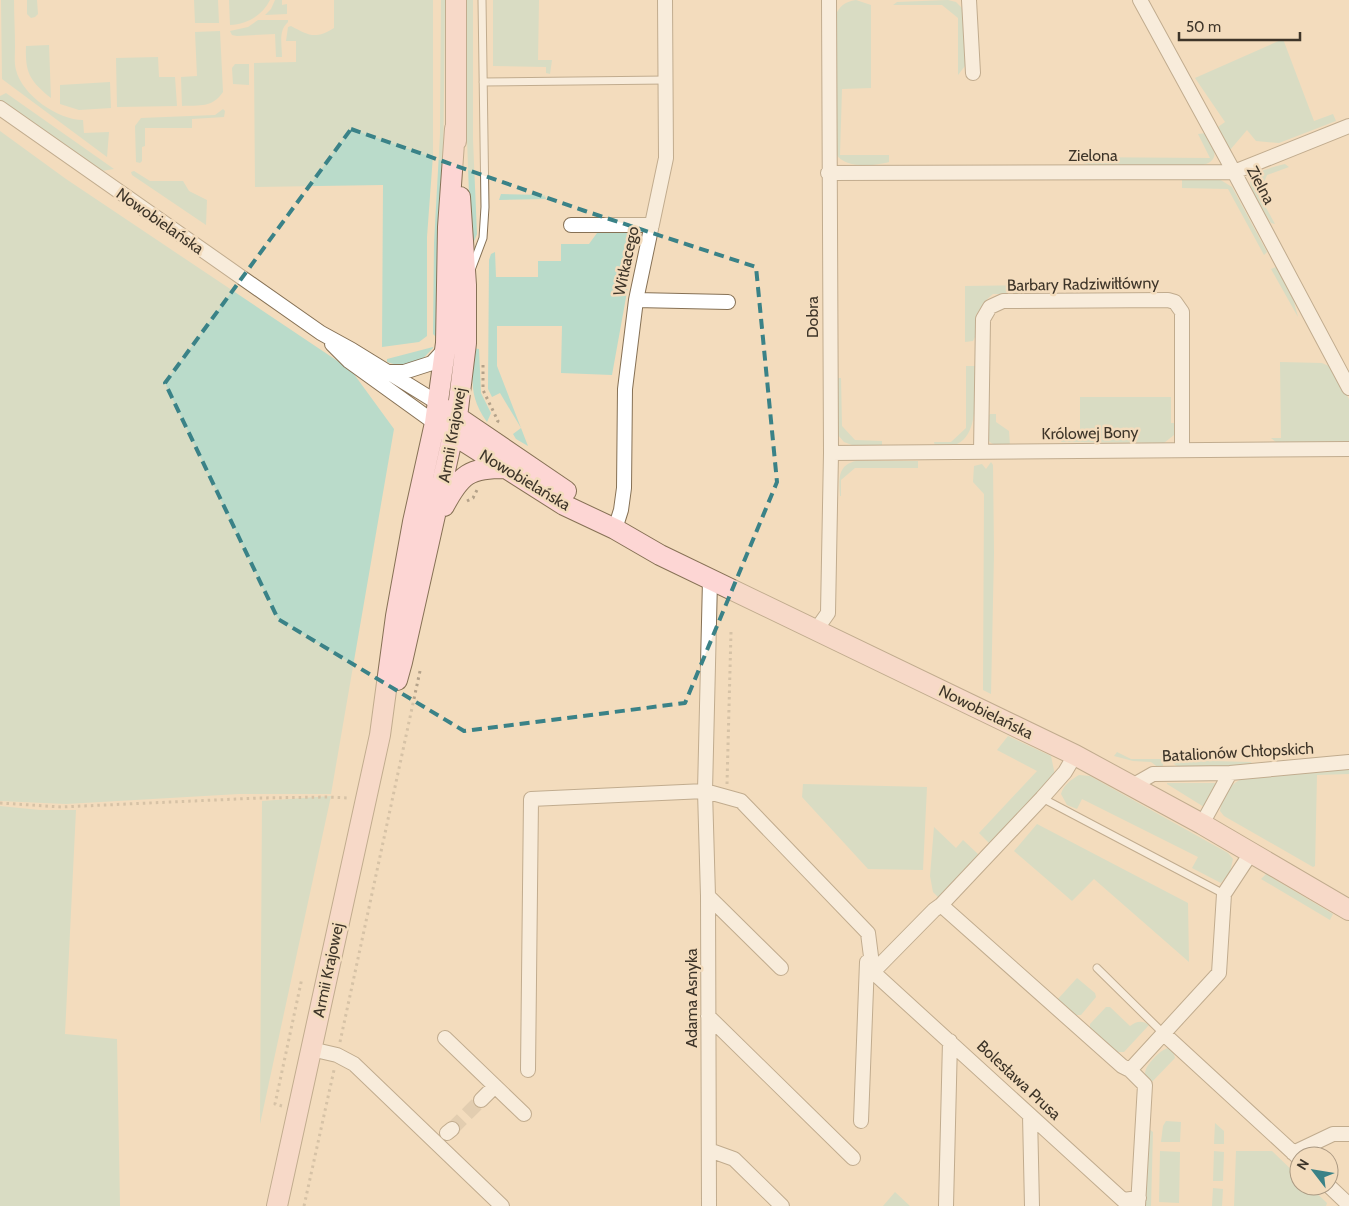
<svg xmlns="http://www.w3.org/2000/svg" width="1349" height="1206" font-family="Cabin,sans-serif">
<rect width="100%" height="100%" fill="#f3dcbd"/>
<path fill="#badbca" d="M 1,0 L 14,0 C 14,16 15,31 15,47 C 15,54 14,63 16,70 C 22,95 58,120 83,120 L 84,133 L 109,132 L 107,157 L 2,79 Z
M 27,0 L 37,0 L 38,14 L 35,17 L 31,18 L 27,14 Z
M 194,0 L 218,0 L 219,23 L 195,23 Z
M 229,0 L 270,0 C 262,16 247,24 230,25 Z
M 275,0 L 282,0 L 282,5 L 287,4 L 287,14 L 265,15 L 271,9 Z
M 334,0 L 433,0 L 433,155 L 427,237 L 427,336 L 419,342 L 382,347 L 383,185 L 255,187 L 254,63 L 296,62 L 296,41 L 286,41 L 288,27 L 291,26 C 308,35 315,40 334,28 Z
M 441,0 L 445,0 L 443,178 L 436,337 L 433,334 L 434,243 L 440,134 Z
M 465,0 L 473,0 L 473,140 L 477,234 L 471,249 L 465,84 Z
M 493,0 L 539,0 L 538,60 L 552,60 L 550,74 L 546,73 L 546,67 L 493,66 Z
M 856,0 L 871,5 L 871,88 L 842,89 L 840,155 L 889,155 L 889,162 C 874,166 845,169 836,154 L 835,16 C 840,6 844,2 856,0 Z
M 948,0 L 956,2 L 963,9 L 966,18 L 965,66 L 958,75 L 958,18 L 942,5 L 893,5 L 897,2 Z
M 258,20 L 288,20 L 288,22 C 278,31 282,44 282,57 L 276,57 L 275,34 L 237,36 L 232,35 L 230,31 L 248,27 Z
M 220,31 L 223,92 C 212,108 200,105 182,106 L 181,77 L 197,76 L 195,32 Z
M 1283,39 L 1314,121 L 1333,114 L 1336,121 L 1279,143 L 1256,141 L 1247,130 L 1230,150 L 1218,127 L 1225,122 L 1195,78 Z
M 49,45 L 51,98 C 30,81 25,73 26,46 Z
M 158,57 L 159,77 L 175,77 L 177,106 L 117,107 L 116,58 Z
M 235,64 L 249,64 L 249,85 L 233,84 L 232,68 Z
M 110,82 L 111,108 L 79,110 L 60,104 L 60,85 Z
M 6,93 L 114,169 L 102,171 L 0,100 L 0,96 Z
M 223,109 L 225,111 L 224,117 L 192,119 L 192,128 L 145,128 L 145,146 L 142,147 L 142,161 L 140,163 L 136,162 L 135,126 L 141,118 L 215,115 Z
M 0,131 L 66,179 L 351,370 L 394,429 L 331,794 L 239,794 L 66,804 L 0,801 Z
M 1206,133 C 1212,146 1223,159 1203,165 L 1088,165 L 1067,157 L 1210,158 L 1198,134 Z
M 1285,164 L 1289,167 L 1267,175 L 1259,195 L 1275,224 L 1271,223 L 1266,215 L 1264,215 C 1244,177 1242,175 1285,164 Z
M 134,171 L 150,181 L 183,181 L 189,191 L 207,200 L 206,225 L 132,175 L 131,172 Z
M 1219,179 L 1232,187 L 1267,252 L 1264,255 L 1228,189 L 1182,188 L 1182,180 Z
M 501,194 L 545,195 L 546,199 L 499,200 Z
M 597,233 L 630,233 L 636,242 L 612,375 L 561,373 L 562,326 L 497,326 L 497,366 L 528,446 L 516,439 L 513,434 L 521,428 L 500,393 L 492,397 L 488,389 L 489,260 L 491,254 L 495,252 L 496,277 L 538,277 L 538,261 L 561,261 L 561,244 L 589,244 Z
M 1276,267 L 1293,298 L 1298,317 L 1271,269 Z
M 1027,285 L 1027,294 L 993,294 L 985,301 L 976,315 L 975,337 L 973,341 L 965,342 L 965,286 Z
M 433,347 L 433,348 C 418,365 409,369 387,362 L 387,359 Z
M 473,348 L 479,349 L 481,393 L 491,413 L 487,422 C 468,396 473,379 473,348 Z
M 1280,362 L 1322,363 L 1331,367 L 1349,399 L 1349,443 L 1277,443 L 1271,438 L 1281,438 Z
M 966,366 L 975,366 C 974,389 982,442 950,446 C 945,447 940,446 935,446 L 934,442 L 951,442 L 966,428 Z
M 838,378 L 841,378 L 842,426 L 855,440 L 882,441 L 882,445 L 852,445 L 844,442 L 838,435 Z
M 1080,397 L 1171,397 L 1171,423 L 1174,423 L 1174,435 L 1164,443 L 1061,442 L 1061,437 L 1080,437 Z
M 990,414 L 996,414 L 996,422 L 1009,431 L 1010,446 C 987,446 986,442 985,420 Z
M 856,461 L 918,461 L 918,468 L 855,468 L 841,480 L 841,496 L 840,496 C 839,480 837,465 856,461 Z
M 991,462 L 993,465 L 994,553 L 991,694 L 983,690 L 984,494 L 973,482 L 974,466 L 982,464 L 986,469 Z
M 1008,736 L 1051,756 L 1055,775 L 991,845 L 979,833 L 1037,771 L 997,750 Z
M 1117,752 L 1131,759 L 1165,759 L 1162,768 L 1159,768 L 1151,762 L 1133,761 L 1114,756 Z
M 1173,760 L 1251,762 L 1252,764 C 1233,766 1189,775 1174,764 Z
M 1329,770 L 1349,770 L 1349,774 L 1317,775 L 1315,866 L 1313,867 L 1224,816 L 1220,811 C 1222,795 1231,782 1246,777 Z
M 1079,775 L 1090,776 L 1228,853 L 1233,859 L 1230,872 L 1221,883 L 1192,868 L 1198,857 L 1082,799 L 1077,809 L 1067,805 L 1061,794 C 1064,784 1071,780 1079,775 Z
M 1167,783 L 1215,783 L 1216,786 L 1204,807 L 1167,784 Z
M 803,784 L 927,787 L 923,870 L 868,869 L 802,797 Z
M 331,796 L 260,1124 L 262,801 Z
M 0,806 L 40,810 L 76,810 L 65,1034 L 117,1039 L 120,1206 L 0,1206 Z
M 1037,824 L 1188,903 L 1189,962 L 1094,879 L 1072,901 L 1014,851 Z
M 934,827 L 956,848 L 963,840 L 978,854 L 979,857 L 944,897 L 938,897 L 933,892 L 930,876 Z
M 1266,874 L 1333,914 L 1330,920 L 1261,879 Z
M 1077,978 L 1095,993 L 1096,997 L 1081,1015 L 1072,1015 L 1057,1000 Z
M 1106,1007 L 1110,1007 L 1130,1026 C 1137,1021 1142,1020 1149,1025 L 1124,1052 L 1116,1052 L 1090,1028 L 1090,1024 Z
M 1168,1048 L 1173,1051 L 1175,1058 L 1149,1085 C 1141,1073 1146,1067 1155,1057 C 1159,1053 1162,1050 1168,1048 Z
M 1166,1121 L 1181,1122 L 1180,1142 L 1161,1142 L 1163,1126 Z
M 1215,1123 L 1224,1131 L 1224,1144 L 1214,1144 Z
M 1148,1128 L 1153,1132 L 1151,1206 L 1144,1206 Z
M 1160,1151 L 1180,1152 L 1179,1203 L 1159,1202 Z
M 1214,1151 L 1224,1152 L 1223,1181 L 1213,1181 Z
M 1236,1151 L 1272,1151 L 1299,1177 L 1299,1186 L 1309,1186 L 1327,1203 L 1326,1206 L 1234,1206 Z
M 1213,1188 L 1223,1189 L 1222,1206 L 1212,1206 Z
M 895,1192 L 910,1206 L 883,1206 Z"/>
<g fill="none" stroke-linecap="round" stroke-linejoin="round">
<path stroke="#cfbb9f" stroke-width="14" stroke-dasharray="14 7" stroke-linecap="butt" d="M 452,1129 L 481,1100"/>
<g stroke="#867155" stroke-width="9">
<path id="lane" d="M 483,82 L 666,80
M 471,270 L 483,238 L 485,207 L 482,0
M 1042,798 L 1224,894
M 1097,968 L 1164,1034"/>
</g>
<g stroke="#867155" stroke-width="16">
<path id="street" d="M 969,0 L 973,73
M 1140,0 L 1234,172 L 1349,388
M 0,108 L 321,333 L 352,350 L 438,403
M 828,173 L 1234,172 L 1349,126
M 571,225 L 652,225
M 636,300 L 728,302
M 332,344 L 349,361 L 435,423
M 388,372 L 404,372 L 432,363 L 445,349
M 981,452 L 983,319 L 990,307 L 1003,301 L 1168,300 L 1175,302 L 1182,312 L 1182,449
M 831,453 L 1349,449
M 615,529 L 621,510 L 624,488 L 625,389 L 636,300 L 666,158 L 665,0
M 816,630 L 828,613 L 831,453 L 829,0
M 1132,786 L 1153,774 L 1230,773 L 1349,762
M 1202,824 L 1230,773
M 708,896 L 781,968
M 941,905 L 1042,798 L 1065,772 L 1075,755
M 873,972 L 1123,1200 L 1139,1198
M 873,972 L 934,910 L 941,905 L 1122,1066 L 1130,1070
M 708,1016 L 853,1158
M 1164,1034 L 1299,1158
M 445,1038 L 524,1114
M 311,1049 L 337,1055 L 354,1064 L 502,1206
M 528,1070 L 531,799 L 705,791 L 741,801 L 868,933 L 873,972
M 481,1100 L 495,1086
M 1030,1115 L 1032,1206
M 861,1121 L 867,962
M 447,1133 L 452,1129
M 709,1150 L 734,1159 L 782,1206
M 1293,1153 L 1333,1134 L 1349,1134
M 1329,1186 L 1349,1205
M 709,1206 L 708,896 L 705,791 L 710,580
M 946,1206 L 950,1041
M 1138,1206 L 1145,1085 L 1130,1070 L 1219,973 L 1224,894 L 1251,853"/>
</g>
<g stroke="#867155" stroke-width="22">
<path id="secondary" d="M 456,0 L 456,141
M 447,410 L 566,491
M 435,423 L 564,505 L 615,529 L 660,555 L 1075,755 L 1202,824 L 1349,910
M 444,506 C 461,474 469,468 505,468
M 397,680 L 402,662 L 457,417 L 466,343 L 466,285 L 460,197
M 277,1206 L 380,735 L 396,616 L 413,522 L 435,423 L 446,343 L 448,227 L 455,129"/>
</g>
<path stroke="#b4a28a" stroke-width="3" stroke-dasharray="2.5 4" stroke-linecap="butt" d="M 483,365 L 483,390 L 498,421 L 496,424
M 467,501 L 473,498 L 477,490
M 727,784 L 731,632
M 0,803 L 61,807 L 259,798 L 328,797 L 349,798
M 340,1042 L 420,671
M 282,1106 L 275,1104 L 302,978
M 304,1206 L 334,1070"/>
<use href="#lane" stroke="#fff" stroke-width="7"/>
<use href="#street" stroke="#fff" stroke-width="14"/>
<use href="#secondary" stroke="#fdd6d4" stroke-width="20"/>
</g>
<path d="M0 0H1349V1206H0ZM 351,129 L 585,211 L 756,267 L 777,482 L 685,703 L 464,731 L 278,619 L 165,383 Z" fill="#f3dcbd" fill-opacity=".55" fill-rule="evenodd"/>
<path fill="none" stroke="#3a8287" stroke-width="4" stroke-dasharray="10 6" stroke-linejoin="round" d="M 351,129 L 585,211 L 756,267 L 777,482 L 685,703 L 464,731 L 278,619 L 165,383 Z"/>
<g text-anchor="middle" dominant-baseline="central" stroke-width="5" stroke-linejoin="round" paint-order="stroke">
<g font-size="16" fill="#3e3529" stroke="#f3dcbd">
<text x="1093" y="155">Zielona</text>
<text transform="translate(1261 185) rotate(62)">Zielna</text>
<text transform="translate(160 221) rotate(35)">Nowobielańska</text>
<text transform="translate(626 261) rotate(-78)">Witkacego</text>
<text transform="translate(1083 284) rotate(-1)">Barbary Radziwiłłówny</text>
<text transform="translate(812 317) rotate(-90)">Dobra</text>
<text transform="translate(1090 433) rotate(-1)">Królowej Bony</text>
<text transform="translate(452 435) rotate(-80)">Armii Krajowej</text>
<text transform="translate(525 480) rotate(31)">Nowobielańska</text>
<text transform="translate(986 712) rotate(26)">Nowobielańska</text>
<text transform="translate(1238 752) rotate(-3)">Batalionów Chłopskich</text>
<text transform="translate(328 970) rotate(-78)">Armii Krajowej</text>
<text transform="translate(691 998) rotate(-90)">Adama Asnyka</text>
<text transform="translate(1019 1080) rotate(43)">Bolesława Prusa</text>
</g>
</g>
<g transform="translate(1314 1171) rotate(301)"><circle r="24" fill="#f3dcbd" stroke="#ab9982"/>
<path d="M0-4L9 19L0 12L-9 19Z" fill="#3a8287"/>
<text y="-8" font-size="14" font-weight="bold" text-anchor="middle" fill="#3e3529">N</text>
</g>
<path d="M1179 32v8h121v-8" fill="none" stroke="#3e3529" stroke-width="2.5"/>
<text x="1186" y="32" font-size="15" fill="#3e3529" stroke="#f3dcbd" stroke-width="4" paint-order="stroke">50 m</text>
</svg>
